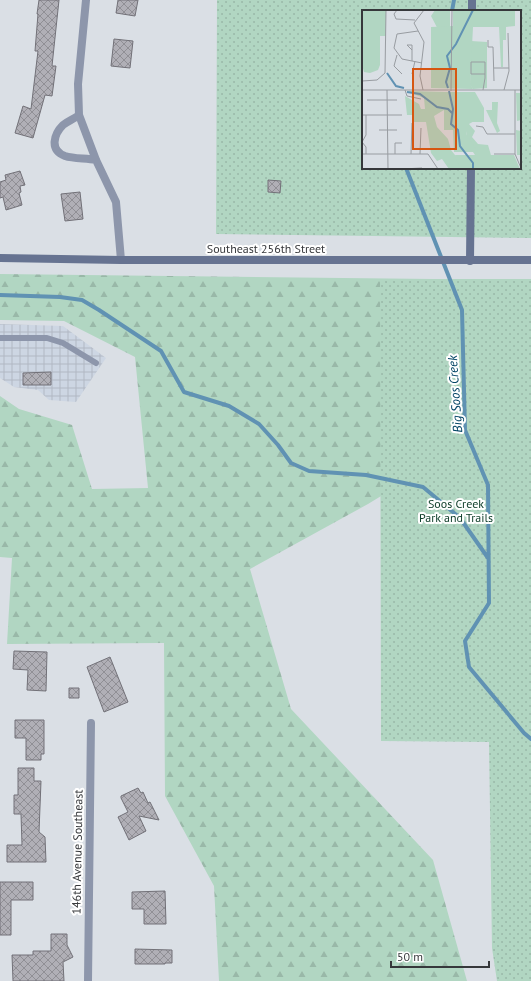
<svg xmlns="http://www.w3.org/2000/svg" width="531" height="981" font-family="'PT Sans',sans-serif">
<defs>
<pattern id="industrial-grid" width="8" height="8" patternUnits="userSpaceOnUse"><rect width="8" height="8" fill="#cdd6e3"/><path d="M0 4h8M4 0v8" fill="none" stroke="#b1b8c4"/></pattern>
<pattern id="forest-firs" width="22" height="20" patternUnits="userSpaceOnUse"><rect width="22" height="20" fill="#b1d6c2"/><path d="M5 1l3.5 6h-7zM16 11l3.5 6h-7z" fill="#99b8a8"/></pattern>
<pattern id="park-dots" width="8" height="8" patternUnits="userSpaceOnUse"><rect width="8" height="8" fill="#b1d6c2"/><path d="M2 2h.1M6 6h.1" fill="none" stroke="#99b8a8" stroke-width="1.8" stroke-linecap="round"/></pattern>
<pattern id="building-cross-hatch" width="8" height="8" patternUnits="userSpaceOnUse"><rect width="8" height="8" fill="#b0afb6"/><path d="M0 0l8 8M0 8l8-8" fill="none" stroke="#908f95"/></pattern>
</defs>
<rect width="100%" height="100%" fill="#dadfe5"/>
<path fill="url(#industrial-grid)" d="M 0,324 L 63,326 L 106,358 L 76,402 L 49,400 L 38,390 L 14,387 L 0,378 Z"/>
<path fill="url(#forest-firs)" d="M 0,274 L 433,279 L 437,462 L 368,504 L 250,569 L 291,709 L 433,860 L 467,981 L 219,981 L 214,886 L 165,796 L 164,643 L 7,644 L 12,558 L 0,557 L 0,396 L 19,409 L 72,425 L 92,489 L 148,488 L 135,357 L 64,321 L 0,320 Z"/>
<path fill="url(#park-dots)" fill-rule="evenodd" d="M 217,0 L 531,0 L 531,238 L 216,234 ZM 363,11 L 520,11 L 520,168 L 363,168 Z
M 380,279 L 531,279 L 531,981 L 497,981 L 492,948 L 489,742 L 381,741 Z"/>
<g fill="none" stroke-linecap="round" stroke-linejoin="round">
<path stroke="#6092b3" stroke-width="4" d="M 452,11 L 454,0
M 406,168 L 462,310 L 465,430 L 488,485 L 489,603 L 465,641 L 469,667 L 524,733 L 531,739
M 0,295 L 60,297 L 82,300 L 99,310 L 161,351 L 184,392 L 229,406 L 259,424 L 278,445 L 291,463 L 309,471 L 366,475 L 423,487 L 460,518 L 488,558"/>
</g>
<path fill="url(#building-cross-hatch)" stroke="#727178" d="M 39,0 L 59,0 L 52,66 L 56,66 L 52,96 L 45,95 L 33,138 L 15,133 L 23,106 L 31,109 L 38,51 L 35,51 L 38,14 L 37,14 Z
M 118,0 L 138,0 L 135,16 L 116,13 Z
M 114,39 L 133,41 L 130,68 L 111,66 Z
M 20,171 L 25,185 L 20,186 L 21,192 L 19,193 L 22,205 L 6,210 L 3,197 L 0,198 L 0,182 L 6,180 L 5,175 Z
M 268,180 L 281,181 L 280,193 L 268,192 Z
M 80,192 L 83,219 L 65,221 L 61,194 Z
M 51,372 L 51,385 L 23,385 L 23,373 Z
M 14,651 L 47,652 L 46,691 L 27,690 L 28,670 L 13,669 Z
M 110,657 L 128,702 L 104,712 L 87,667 Z
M 69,688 L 79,688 L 79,698 L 69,698 Z
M 15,720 L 44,720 L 44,754 L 41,754 L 41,760 L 26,760 L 26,738 L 15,738 Z
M 18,768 L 34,768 L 34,781 L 41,781 L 39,832 L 45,837 L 46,862 L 7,862 L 7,845 L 22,845 L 21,814 L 14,814 L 14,795 L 18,795 Z
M 138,788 L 141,793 L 143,792 L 148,803 L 150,802 L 159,820 L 139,816 L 146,831 L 129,840 L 118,817 L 128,812 L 121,798 L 121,796 Z
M 0,882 L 33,882 L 33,900 L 11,900 L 11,935 L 0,935 Z
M 165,891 L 166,924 L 144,924 L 144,909 L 132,909 L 132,892 Z
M 51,934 L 67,934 L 67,945 L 73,957 L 63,962 L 64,981 L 13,981 L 12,955 L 33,955 L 33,951 L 51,951 Z
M 135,949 L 172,950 L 172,963 L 165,963 L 165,964 L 135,964 Z"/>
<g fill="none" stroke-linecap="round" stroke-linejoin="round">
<path stroke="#8d96ab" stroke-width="6" d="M 0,338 L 47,338 L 63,343 L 96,363"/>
<path stroke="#8d96ab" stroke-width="8" d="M 86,0 L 78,84 L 79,115 L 96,160 L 116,202 L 121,260
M 79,115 C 74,119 68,121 63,125 C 54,134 49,150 65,156 C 74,159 86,158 96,160
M 88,981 L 91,723"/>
<path stroke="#667391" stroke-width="8" d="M 472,11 L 472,0
M 0,258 L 121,260 L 531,260
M 470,261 L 471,168"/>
</g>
<g text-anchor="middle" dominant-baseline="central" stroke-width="4" stroke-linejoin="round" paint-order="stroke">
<g font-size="12" fill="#36383b" stroke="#fff">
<text x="266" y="248">Southeast 256th Street</text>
<text transform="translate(77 852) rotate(-89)">146th Avenue Southeast</text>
</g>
<g font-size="12" fill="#0b3b27" stroke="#fff">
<text x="456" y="503">Soos Creek<tspan x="456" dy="14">Park and Trails</tspan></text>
</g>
<g font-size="13" font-style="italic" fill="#004364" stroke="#fff">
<text transform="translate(455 394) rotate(-94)">Big Soos Creek</text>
</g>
</g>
<g transform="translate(362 10)">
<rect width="159" height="159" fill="#dadfe5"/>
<path d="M 0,0 L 24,0 L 24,26 L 18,26 L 18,55 L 16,60 L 8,63 L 2,62 L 0,55 Z" fill="#b1d6c2"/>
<path d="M 73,0 L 88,0 L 88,20 L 80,27 L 69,6 ZM 44,81 L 86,82 L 87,97 L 72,106 L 75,117 L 86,129 L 89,140 L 104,159 L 87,159 L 80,149 L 75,151 L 69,143 L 64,112 L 52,112 L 52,105 L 45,105 L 43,86 L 57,94 L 59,99 L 63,99 L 62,88 ZM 154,83 L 159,83 L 159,110 L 155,111 ZM 101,84 L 114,110 L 107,114 L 113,121 L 110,127 L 116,134 L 126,135 L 131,152 L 117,151 L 105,133 ZM 130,92 L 136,92 L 135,113 L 138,121 L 135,123 L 124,100 L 130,100 ZM 154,120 L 159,121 L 159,145 L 155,145 Z" fill="#b1d6c2"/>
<path d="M 109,31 L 125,32 L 125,78 L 111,79 L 108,75 Z" fill="#b1d6c2"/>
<path d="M 91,0 L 153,0 L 153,16 L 144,17 L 144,30 L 141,30 L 141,57 L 139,57 L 137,17 L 111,17 L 108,74 L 111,79 L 69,78 L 69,17 L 91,16 ZM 82,82 L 113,82 L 122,98 L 122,112 L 104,112 L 104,124 L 116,142 L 92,142 L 91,120 L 82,120 ZM 93,145 L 152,145 L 158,159 L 98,159 Z" fill="#b1d6c2"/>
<path fill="none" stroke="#6092b3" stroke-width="2" d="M 25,63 L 34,76 L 42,78M 86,78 L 84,72 L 88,58 L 85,46 L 94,34 L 111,0M 87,81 L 91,99 L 89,114 L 96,120 L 98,136 L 111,153 L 111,159M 45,82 L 58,84 L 75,97 L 86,99 L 91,104"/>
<path fill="none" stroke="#989ca1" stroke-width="1" d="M 35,0 L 32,4 L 34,9 L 53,10M 56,21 L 35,24 L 32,38 L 40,49 L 60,53M 126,30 L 126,37 L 131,37 L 132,71M 35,45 L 32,56 L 40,64 L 36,60M 50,51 L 50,35 L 45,35 L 50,40M 132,58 L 147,58M 50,64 L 53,51M 0,71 L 15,70 L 23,63 L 24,0M 0,80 L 159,80M 25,80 L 26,159M 43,80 L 45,86 L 59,89M 61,80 L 58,66 L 62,32 L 52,13 L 62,0M 121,80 L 123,68 L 123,52 L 109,52 L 109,64 L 123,64M 142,80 L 147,61 L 146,23M 153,80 L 153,144 L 159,158M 89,81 L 90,0M 5,90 L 35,90M 0,105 L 40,105M 114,116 L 121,117 L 125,124 L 153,124M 17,120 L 35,120M 0,132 L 4,125 L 4,105M 0,132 L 4,137 L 4,144M 0,144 L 66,144 L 76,159M 33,144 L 33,133 L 40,133M 49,144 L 50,113M 58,144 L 59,118M 132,144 L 153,144M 40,159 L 60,158"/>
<path fill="#d65611" fill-opacity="0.15" stroke="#d65611" stroke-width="2" d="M 51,59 L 94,59 L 94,139 L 51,139 Z"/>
<rect width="159" height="159" fill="none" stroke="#36383b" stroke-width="2"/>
</g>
<path d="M391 961v6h98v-6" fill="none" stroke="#36383b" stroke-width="2"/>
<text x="397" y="961" font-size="12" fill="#36383b" stroke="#ffffff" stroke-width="3" paint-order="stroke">50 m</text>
</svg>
